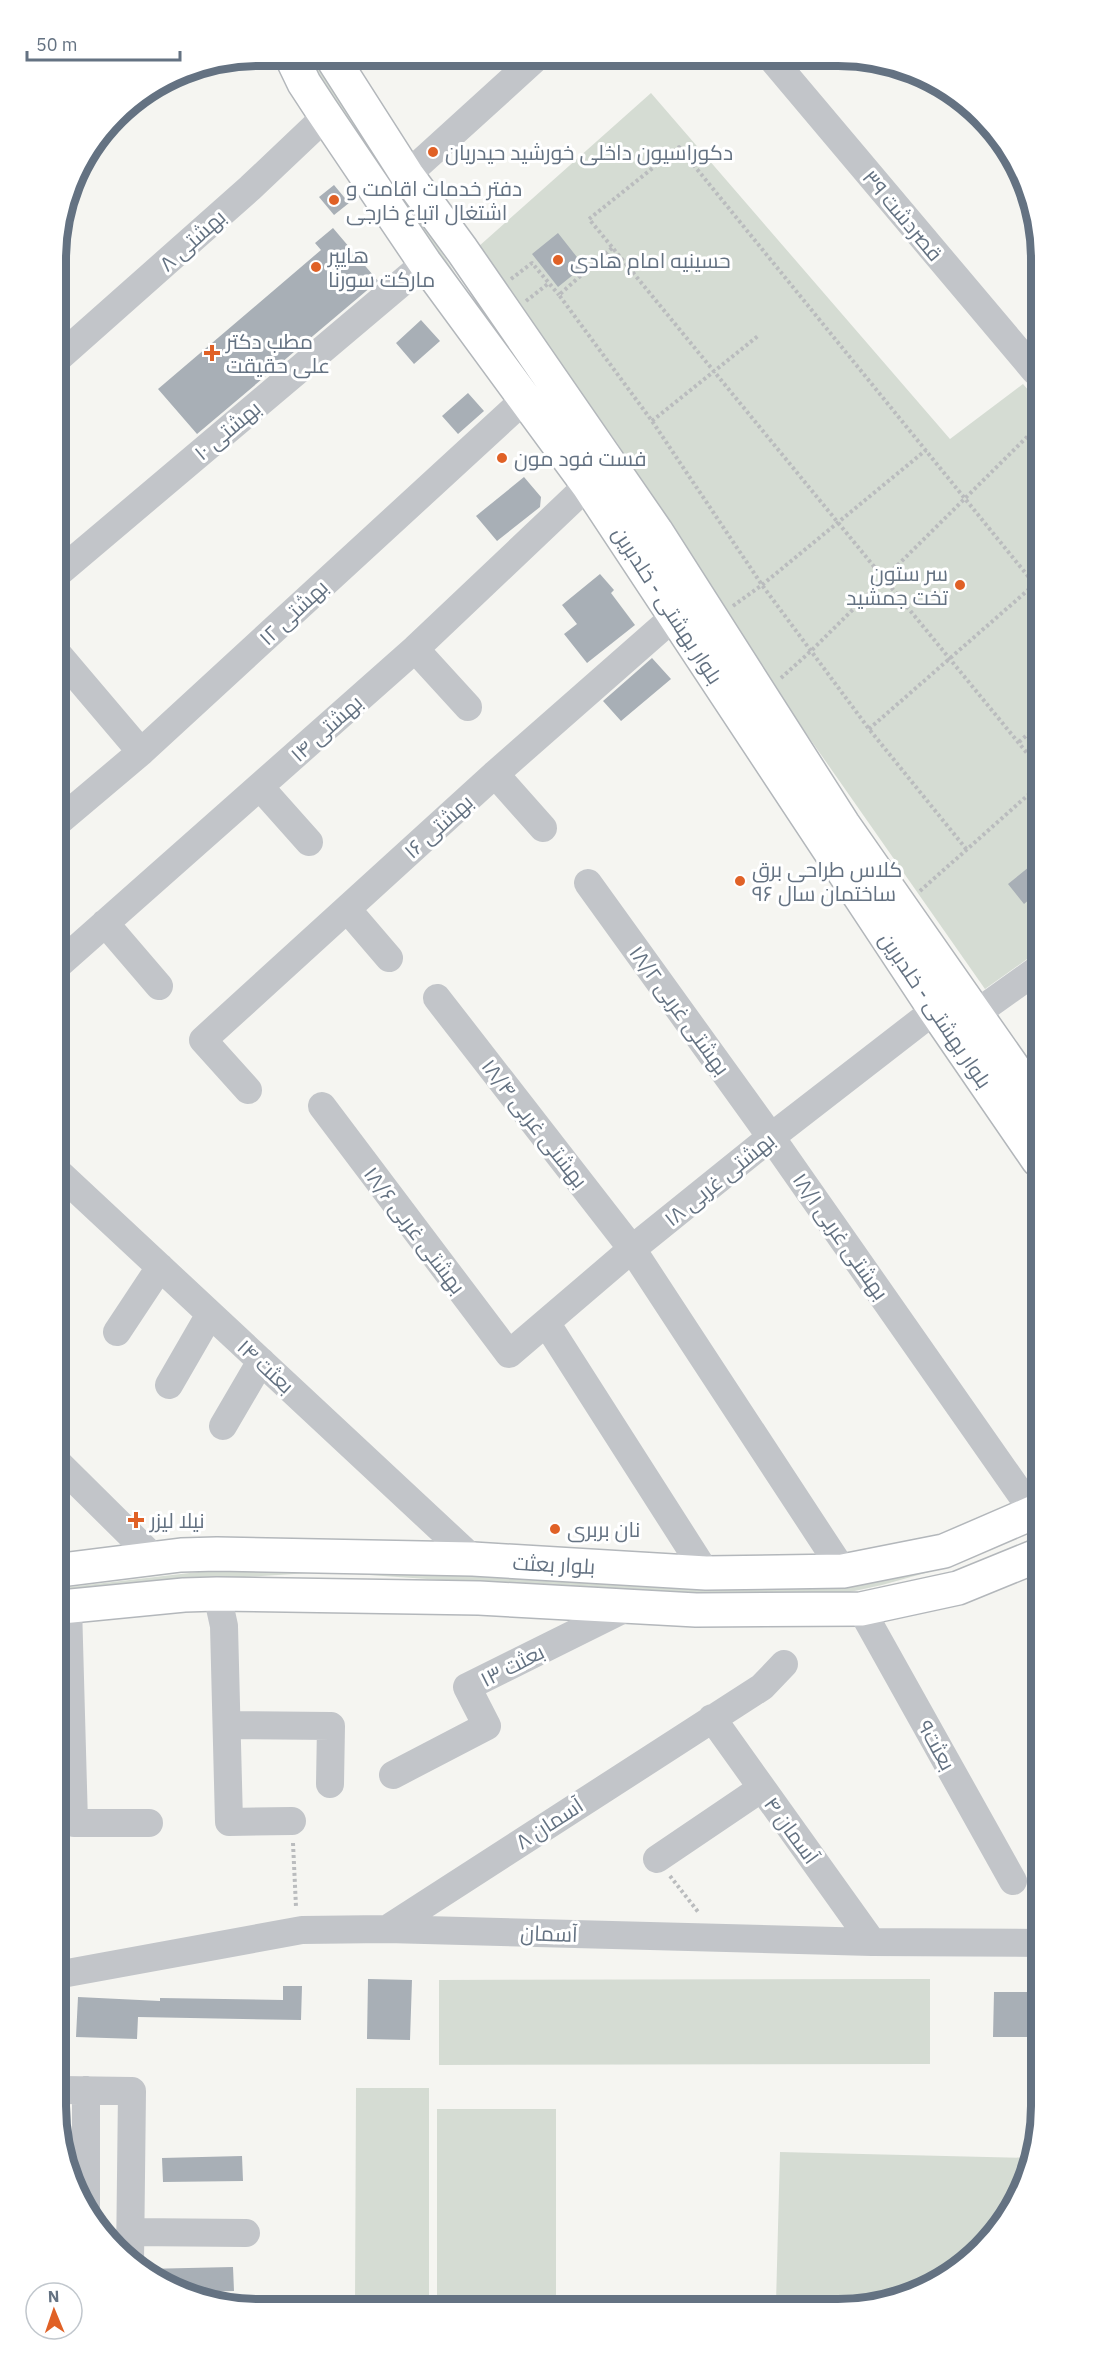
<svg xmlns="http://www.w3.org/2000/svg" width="1097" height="2365" font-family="'IBM Plex Sans',Cairo,sans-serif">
<rect width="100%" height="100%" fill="#f5f5f1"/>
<path fill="#d5dcd3" d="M 295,56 L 319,56 L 365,134 L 473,301 L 422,242 Z
M 651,93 L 950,439 L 1023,384 L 1035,398 L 1037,952 L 985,989 L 789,709 L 617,443 L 478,247 Z
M 241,1567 L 947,1567 L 882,1585 L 827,1597 L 617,1592 L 326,1572 L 129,1584 L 61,1595 L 61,1588 Z
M 930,1979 L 930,2064 L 439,2065 L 439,1980 Z
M 356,2088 L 429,2088 L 429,2305 L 355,2305 Z
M 437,2109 L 556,2109 L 556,2304 L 437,2305 Z
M 780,2152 L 1032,2158 L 1026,2184 L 999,2230 L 951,2275 L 891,2302 L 776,2303 Z"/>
<path fill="#a8afb6" d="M 334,185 L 349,203 L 334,215 L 319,197 Z
M 333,228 L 378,281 L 197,434 L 158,389 L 321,250 L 315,243 Z
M 558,233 L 584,266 L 558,287 L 532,254 Z
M 421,320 L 440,341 L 414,364 L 396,343 Z
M 468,393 L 484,411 L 458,434 L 442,416 Z
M 524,477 L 541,497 L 540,507 L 497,541 L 476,516 Z
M 600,574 L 614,590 L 611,593 L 635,625 L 587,663 L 564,634 L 577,624 L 562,605 Z
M 652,658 L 671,679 L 621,721 L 603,701 Z
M 1029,867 L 1037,875 L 1037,893 L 1024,904 L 1008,884 Z
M 368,1979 L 412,1980 L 410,2040 L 367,2039 Z
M 283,1986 L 302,1986 L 301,2020 L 138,2017 L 137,2039 L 76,2037 L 78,1997 L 160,2001 L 160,1998 L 283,2000 Z
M 994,1992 L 1041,1992 L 1041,2037 L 993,2037 Z
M 242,2156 L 243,2181 L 163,2182 L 162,2158 Z
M 233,2267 L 234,2291 L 192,2292 L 144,2269 Z"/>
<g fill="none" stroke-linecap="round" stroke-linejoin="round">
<g stroke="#b3b7bb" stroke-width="36">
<path id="major" d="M 291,56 L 304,83 L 321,109 L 425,263 L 588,485 L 935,1010 L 1038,1160
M 331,56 L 407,175 L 462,250 L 656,531 L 843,824 L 1038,1103
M 61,1570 L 181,1555 L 217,1554 L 473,1559 L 706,1573 L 843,1571 L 944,1551 L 1039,1510
M 61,1607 L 184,1595 L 217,1594 L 479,1598 L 696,1610 L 861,1609 L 958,1588 L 1039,1555"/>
</g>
<path stroke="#babcbe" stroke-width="4" stroke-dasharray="3 3" stroke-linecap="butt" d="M 612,248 L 559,295 L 652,421 L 762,585 L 869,729 L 967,850
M 511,279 L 532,263 L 559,295
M 526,301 L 549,283
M 652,421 L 758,336
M 1036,586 L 679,147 L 589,219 L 1036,764
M 733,606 L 762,585 L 926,450
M 781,678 L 812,650 L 1035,429
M 869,729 L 1035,584
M 1019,742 L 1036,727
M 920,891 L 1036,788
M 293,1843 L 296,1907
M 670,1876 L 699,1913"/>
<path stroke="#c2c5c9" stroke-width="28" d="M 772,59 L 1035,371
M 407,175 L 537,57
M 56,360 L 250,188 L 326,116
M 57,574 L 425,263
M 415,649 L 468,707
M 57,653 L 141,752
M 495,774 L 543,828
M 260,787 L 309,842
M 58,822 L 141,752 L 526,398
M 588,883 L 771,1137 L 1034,1513
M 347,909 L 389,958
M 105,923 L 159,986
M 58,965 L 415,649 L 588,485
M 437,998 L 632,1249 L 843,1571
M 974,1015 L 1037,970
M 248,1090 L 203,1040 L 495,774 L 676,615
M 322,1106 L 509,1354 L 632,1249 L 771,1137 L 935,1010
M 59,1173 L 473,1559
M 547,1324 L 706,1573
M 117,1332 L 160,1267
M 169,1385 L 210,1314
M 223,1426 L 261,1361
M 60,1465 L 154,1558
M 217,1594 L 224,1626 L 229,1822 L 292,1821
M 68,1606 L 74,1823 L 149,1823
M 861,1609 L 1013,1881
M 712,1718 L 872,1942
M 228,1725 L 331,1726 L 330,1784
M 393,1775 L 487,1726 L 467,1687 L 626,1608
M 657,1859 L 762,1788
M 387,1929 L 762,1687 L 784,1664
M 62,1974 L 302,1930 L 387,1929 L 872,1942 L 1040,1943
M 62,2090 L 132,2091 L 130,2261
M 86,2090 L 86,2211
M 130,2232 L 246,2233"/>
<use href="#major" stroke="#fff" stroke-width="33"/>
</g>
<g fill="#e06126" stroke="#fff" stroke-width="2">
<circle cx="433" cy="152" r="6"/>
<circle cx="334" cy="200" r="6"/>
<circle cx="558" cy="260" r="6"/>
<circle cx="316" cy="267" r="6"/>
<path d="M209 344h6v6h6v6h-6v6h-6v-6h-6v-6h6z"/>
<circle cx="502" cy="458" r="6"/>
<circle cx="960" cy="585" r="6"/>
<circle cx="740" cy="881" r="6"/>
<path d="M133 1511h6v6h6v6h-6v6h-6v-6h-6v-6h6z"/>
<circle cx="555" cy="1529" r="6"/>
</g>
<g text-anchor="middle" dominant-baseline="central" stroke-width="6" stroke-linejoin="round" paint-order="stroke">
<g font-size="21" fill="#647282" stroke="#fff" text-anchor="start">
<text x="445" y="152">دکوراسیون داخلی خورشید حیدریان</text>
<text x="346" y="188">دفتر خدمات اقامت و<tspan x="346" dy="24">اشتغال اتباع خارجی</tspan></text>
<text x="328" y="255">هایپر<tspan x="328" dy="24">مارکت سورنا</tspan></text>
<text x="570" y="260">حسینیه امام هادی</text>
<text x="226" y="341">مطب دکتر<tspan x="226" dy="24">علی حقیقت</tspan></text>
<text x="514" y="458">فست فود مون</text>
<text x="948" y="573" text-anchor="end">سر ستون<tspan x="948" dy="24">تخت جمشید</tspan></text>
<text x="752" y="869">کلاس طراحی برق<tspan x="752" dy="24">ساختمان سال ۹۶</tspan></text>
<text x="150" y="1520">نیلا لیزر</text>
<text x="567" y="1529">نان بربری</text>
</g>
<g font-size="21" fill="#647282" stroke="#fff">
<text transform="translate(903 215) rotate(50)">قصردشت ۳۹</text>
<text transform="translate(192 240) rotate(-42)">۸ بهشتی</text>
<text transform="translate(227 430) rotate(-40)">۱۰ بهشتی</text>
<text transform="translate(668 605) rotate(57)">بلوار بهشتی - خلدبرین</text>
<text transform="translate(293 612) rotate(-43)">۱۲ بهشتی</text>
<text transform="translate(326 728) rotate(-42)">۱۴ بهشتی</text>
<text transform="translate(438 826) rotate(-42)">۱۶ بهشتی</text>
<text transform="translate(680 1010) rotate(54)">بهشتی غربی ۱۸/۲</text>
<text transform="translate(936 1010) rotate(56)">بلوار بهشتی - خلدبرین</text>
<text transform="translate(535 1123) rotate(52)">بهشتی غربی ۱۸/۴</text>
<text transform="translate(719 1179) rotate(-39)">بهشتی غربی ۱۸</text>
<text transform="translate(415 1230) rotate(53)">بهشتی غربی ۱۸/۶</text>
<text transform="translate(841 1236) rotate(55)">بهشتی غربی ۱۸/۱</text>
<text transform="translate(266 1366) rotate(43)">بعثت ۱۴</text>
<text transform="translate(554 1564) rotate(3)">بلوار بعثت</text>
<text transform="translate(512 1665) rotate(-27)">۱۳ بعثت</text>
<text transform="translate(937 1745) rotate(61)">بعثت۹</text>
<text transform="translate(549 1823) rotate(-33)">۸ آسمان</text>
<text transform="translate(792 1830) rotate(54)">۴ آسمان</text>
<text transform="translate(549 1933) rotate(2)">آسمان</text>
</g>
</g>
<path d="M0 0H1097V2365H0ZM259 66H838A193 193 0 0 1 1031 259V2106A193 193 0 0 1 838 2299H259A193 193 0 0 1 66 2106V259A193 193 0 0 1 259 66Z" fill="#fff" fill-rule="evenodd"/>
<path fill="none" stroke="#647282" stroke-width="8" d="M259 66H838A193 193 0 0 1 1031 259V2106A193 193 0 0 1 838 2299H259A193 193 0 0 1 66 2106V259A193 193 0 0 1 259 66Z"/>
<g transform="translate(54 2311) rotate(358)"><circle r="28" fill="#ffffff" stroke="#c1c7cd" stroke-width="1.5"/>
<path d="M0-4.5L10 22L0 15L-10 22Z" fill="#e06126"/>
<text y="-9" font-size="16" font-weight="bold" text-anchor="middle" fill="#647282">N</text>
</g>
<path d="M27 51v9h153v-9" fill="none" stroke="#647282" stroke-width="3"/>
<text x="36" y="51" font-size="18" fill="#647282" stroke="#ffffff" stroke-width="4.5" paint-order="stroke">50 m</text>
</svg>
